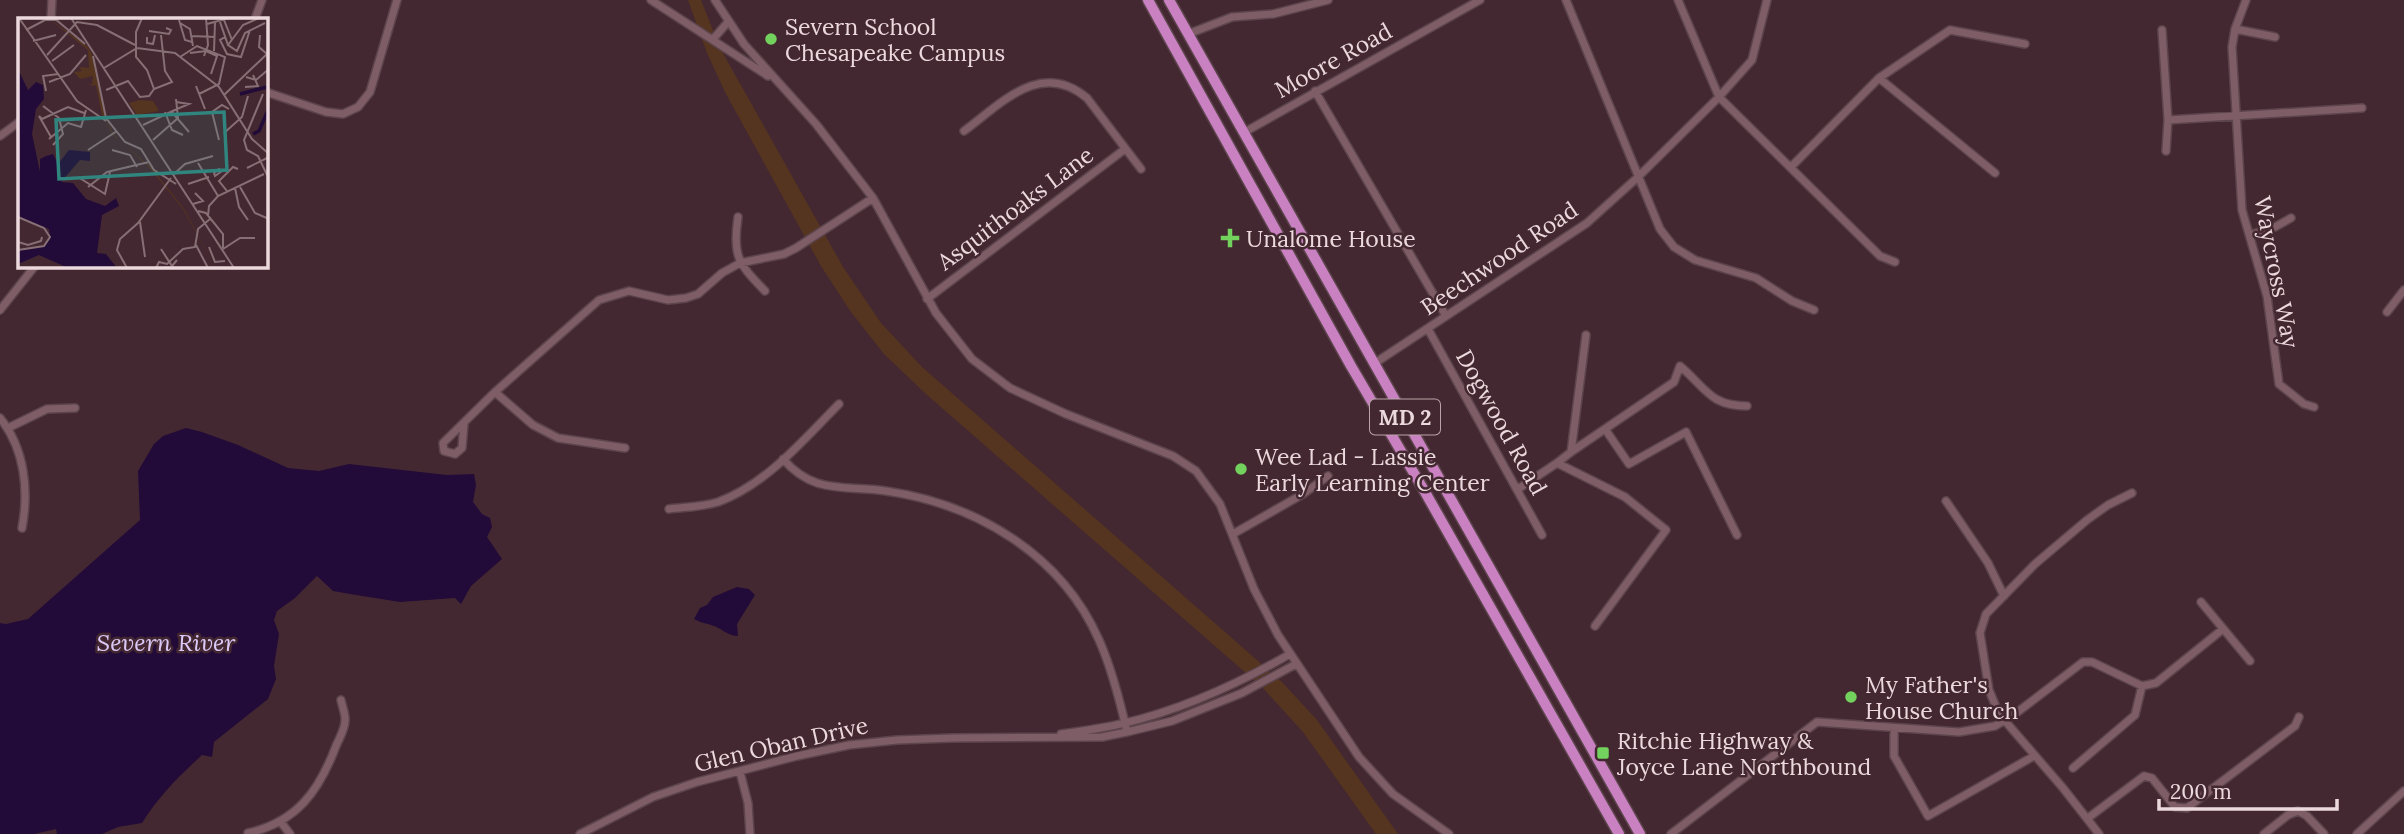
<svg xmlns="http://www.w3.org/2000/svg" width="2404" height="834" font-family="Lora,serif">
<rect width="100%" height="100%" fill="#442831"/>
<path fill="#55351f" d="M 688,0 L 701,0 L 720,48 L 843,267 L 881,323 L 922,367 L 1281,681 L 1317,720 L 1398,834 L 1376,834 L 1303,732 L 1262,687 L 926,394 L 884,354 L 851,312 L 821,266 L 726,94 L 707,53 Z"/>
<path fill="#220b38" d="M 186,428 L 202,432 L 238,445 L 288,468 L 319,471 L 349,464 L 447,475 L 474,474 L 476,485 L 473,502 L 482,514 L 490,518 L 492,527 L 487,537 L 502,559 L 471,586 L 461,604 L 455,598 L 400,602 L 356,595 L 333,591 L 317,576 L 295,598 L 277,611 L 274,620 L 279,634 L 274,666 L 276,679 L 268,699 L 214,742 L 212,757 L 202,755 C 178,777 159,796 142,823 L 118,827 L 102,834 L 57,834 L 56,829 L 34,834 L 0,834 L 0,623 L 6,624 L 28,619 L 140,520 L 138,471 L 154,444 L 163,436 Z
M 737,587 L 749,589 L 755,595 L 737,624 L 738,636 C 727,636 722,628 711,625 C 705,623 701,623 694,619 L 700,608 L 707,605 L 713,597 Z"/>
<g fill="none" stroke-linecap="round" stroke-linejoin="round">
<g stroke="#5c444c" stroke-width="10">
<path id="minor" d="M 651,0 L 768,76
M 715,0 L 744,44 L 816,124 L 873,198 L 936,313 L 972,359 L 1010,388 L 1066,414 L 1173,456 L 1196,471 L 1220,504 L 1254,589 L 1278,635 L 1359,757 L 1393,794 L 1449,834
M 1566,0 L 1660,229 L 1674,247 L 1695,260 L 1756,278 L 1792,301 L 1814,310
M 1678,0 L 1719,97 L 1880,256 L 1895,262
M 2246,0 L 2235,29 L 2232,47 L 2242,210 L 2267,296 L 2279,384 L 2304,404 L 2314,407
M 51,19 L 52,0
M 255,19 L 262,0
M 2235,29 L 2275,37
M 2162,30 L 2168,120 L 2166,151
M 1188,34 L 1232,17 L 1273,14 L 1328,0
M 714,38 L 728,22
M 1879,78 L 1995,173
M 1315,91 L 1446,316
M 266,92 L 326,112 L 343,114 L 358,107 L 370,92 L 397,0
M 2168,120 L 2362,108
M 964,131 C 1002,103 1041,59 1087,98 L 1141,169
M 1243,133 L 1480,0
M 0,136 L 19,122
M 1791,167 L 1879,78 L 1950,30 L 2025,44
M 738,217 C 732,257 739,264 765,291
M 2250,235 L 2275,227 L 2291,218
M 927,299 L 1125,149
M 0,310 L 35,266
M 2387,312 L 2404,290
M 1428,329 L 1542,535
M 1375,363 L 1587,223 L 1638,177 L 1719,97 L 1752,60 L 1767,0
M 495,392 L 533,425 L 558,438 L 625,448
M 0,418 C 25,449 29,491 22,528
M 464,424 L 462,448 L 455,454 L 444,451 L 443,443 L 495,392 L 599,300 L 629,291 L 668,300 L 686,298 L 698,294 L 722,273 L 740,263 L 784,254 L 796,248 L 873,198
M 8,428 L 47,409 L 75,408
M 1605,429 L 1629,464 L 1686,432 L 1737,535
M 1571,452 L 1674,382 L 1680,366 C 1706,388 1710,406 1747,406
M 783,459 C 814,495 844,485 886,491 C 976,504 1061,554 1099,640 C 1112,669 1120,701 1127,732
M 1557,463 L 1571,452 L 1586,335
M 1518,489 L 1557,463 L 1625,497 L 1666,530 L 1595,626
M 1946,501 L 1988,563 L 2004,596
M 669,509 C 685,507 702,507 718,502 C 767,484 803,440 839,404
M 1233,534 L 1303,494 L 1328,476
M 2201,602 L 2250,661
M 1894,728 L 1894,756 L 1928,816 L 2034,756
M 1061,734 C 1083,731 1104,728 1125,723 C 1184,709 1238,684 1290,654
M 2073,768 L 2135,715 L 2142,686
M 740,772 L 748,803 L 750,834
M 2088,818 L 2144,776 L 2152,778 L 2175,807 L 2187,808 L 2295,726 L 2299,717
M 280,821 L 290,834
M 248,833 C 297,822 319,791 336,746 C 339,739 345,729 345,721 C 346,715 342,706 341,700
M 580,834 L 653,797 L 697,782 L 797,756 L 849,745 L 897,740 L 952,738 L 1102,737 L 1127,732 L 1172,721 L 1242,693 L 1296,664
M 1671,834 L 1817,722 L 1959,732 L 1995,726 L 2015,714 L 2083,662 L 2092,662 L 2142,686 L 2156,683 L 2223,629
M 2099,834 L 2063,788 L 1999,714 L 1989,690 L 1980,633 L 1986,614 L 2035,564 L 2087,520 L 2108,505 L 2132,493
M 2264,834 L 2288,815 L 2298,811 L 2307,816 L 2324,834
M 2357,834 L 2404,791"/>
</g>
<g stroke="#5c444c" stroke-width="13">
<path id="highway" d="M 1148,0 L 1351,366 L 1425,492 L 1619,834
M 1169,0 L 1640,834"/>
</g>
<use href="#minor" stroke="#7e5d67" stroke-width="7"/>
<use href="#highway" stroke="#c981c1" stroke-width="10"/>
</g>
<g fill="#72d25d" stroke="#442831" stroke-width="2.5">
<circle cx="771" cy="39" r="7"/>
<path d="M1226.5 227.5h7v7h7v7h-7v7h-7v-7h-7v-7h7z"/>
<circle cx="1241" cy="469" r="7"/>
<circle cx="1851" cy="697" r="7"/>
<rect x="1596" y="746" width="14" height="14" rx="3.5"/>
</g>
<g text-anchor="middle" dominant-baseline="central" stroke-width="5" stroke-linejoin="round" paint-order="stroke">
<rect fill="#442831" stroke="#baa4aa" stroke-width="2" x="1370" y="399.5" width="70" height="35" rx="5"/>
<g font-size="21" font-weight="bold" fill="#ecd9de">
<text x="1405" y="417">MD 2</text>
</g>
<g font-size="23" fill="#ecd9de" stroke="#442831" text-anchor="start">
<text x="785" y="26">Severn School<tspan x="785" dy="26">Chesapeake Campus</tspan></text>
<text x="1246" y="238">Unalome House</text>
<text x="1255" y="456">Wee Lad - Lassie<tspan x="1255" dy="26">Early Learning Center</tspan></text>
<text x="1865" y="684">My Father's<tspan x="1865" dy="26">House Church</tspan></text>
<text x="1617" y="740">Ritchie Highway &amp;<tspan x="1617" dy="26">Joyce Lane Northbound</tspan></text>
</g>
<g font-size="23" fill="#ecd9de" stroke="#442831">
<text transform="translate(1333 60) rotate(-29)">Moore Road</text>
<text transform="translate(1015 208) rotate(-37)">Asquithoaks Lane</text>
<text transform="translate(1499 258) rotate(-34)">Beechwood Road</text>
<text transform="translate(2277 272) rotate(79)">Waycross Way</text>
<text transform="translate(1502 422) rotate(61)">Dogwood Road</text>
<text transform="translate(781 744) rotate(-13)">Glen Oban Drive</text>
</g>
<g font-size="24" font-style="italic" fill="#dac8f7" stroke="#442831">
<text x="166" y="642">Severn River</text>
</g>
</g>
<g transform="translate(18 18)">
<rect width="250" height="250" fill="#442831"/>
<path d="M 30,0 L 69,28 L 74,36 L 88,103 L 100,122 L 132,148 L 166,191 L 198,250 L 165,191 L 131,149 L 96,118 L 84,97 L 78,67 L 74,68 L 69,65 L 74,67 L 75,58 L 62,61 L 56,54 L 64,53 L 61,49 L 71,50 L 70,32 ZM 122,82 L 135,83 L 141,93 L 119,97 L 111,85 Z" fill="#55351f"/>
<path d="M 0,51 L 10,72 L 18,64 L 25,67 L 26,81 L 18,91 L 14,116 L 22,154 L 22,141 L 28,138 L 35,136 L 40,146 L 51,132 L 72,134 L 72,143 L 62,142 L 43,164 L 55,165 L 68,181 L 87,188 L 98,180 L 101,188 L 84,197 L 79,235 L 88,236 L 99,250 L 50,250 L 21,237 L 0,246 L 0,232 L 26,228 L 32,219 L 31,211 L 0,199 Z" fill="#220b38"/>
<path fill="none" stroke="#220b38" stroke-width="3.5" d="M 222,76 L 249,69M 235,116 L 241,113 L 251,90"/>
<path fill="none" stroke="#876f76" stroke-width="2" d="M 1,0 L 59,83 L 88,103M 36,0 L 67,26M 53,0 L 216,250M 124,0 L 118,14 L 118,39 L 129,52 L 136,71M 161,2 L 167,22 L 174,24M 206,2 L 214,22M 202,4 L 210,27 L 219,33 L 227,15 L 247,5M 162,5 L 172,11 L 175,28M 189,6 L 211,0M 8,12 L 27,2 L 38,2M 131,13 L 151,16 L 153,12 L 148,10M 242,17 L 241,29 L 249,36M 174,18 L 197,19M 129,19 L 129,25 L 135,26 L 137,17M 207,19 L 202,22 L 209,36 L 223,39 L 232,12M 15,23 L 38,17M 210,27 L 225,7 L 241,0M 196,33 L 197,5M 172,35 L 188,33 L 199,38 L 193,56M 29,37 L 59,4 L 79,7 L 117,27M 75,38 L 88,100 L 107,124 L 123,131 L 136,152 L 158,166M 186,38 L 190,27 L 188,0M 162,39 L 179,28 L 207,39 L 201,66 L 181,76M 34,43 L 56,27M 86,50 L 119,30 L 157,35 L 201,69 L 234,121 L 251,136M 228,59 L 238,62 L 251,51M 31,64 L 52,56 L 68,37M 178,68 L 187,91M 227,69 L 240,68 L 235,57M 136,71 L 154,64 L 147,53 L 143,17M 88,72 L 110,63 L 122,79 L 131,78 L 136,71M 28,73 L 25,58 L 40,56M 245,76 L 226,122 L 229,132 L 240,138 L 251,161M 206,77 L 249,36M 158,84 L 171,86 L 159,91M 25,88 L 41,100 L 45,116 L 35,127M 153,93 L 171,114M 147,94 L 154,112 L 165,117M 24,101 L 50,89 L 66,95M 24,101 L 21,98 L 33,119M 125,107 L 159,91M 206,115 L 224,99 L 230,78M 31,121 L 50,105 L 63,109 L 68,92M 135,122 L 160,100 L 158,81M 201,122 L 194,94 L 204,87 L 211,91M 70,132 L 99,113M 94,132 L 112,137 L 119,149M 180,145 L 200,178M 229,150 L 251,139M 201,151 L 204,153 L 197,158 L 196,155 ZM 156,156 L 167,146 L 195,138M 60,159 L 87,176 L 92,154M 170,166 L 191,159M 70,169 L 89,154 L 131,144M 222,169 L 237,195 L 251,201M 217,170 L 221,189 L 230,202M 209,173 L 201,163 L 215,149 L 220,151M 175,186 L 185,183 L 177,175M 180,193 L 188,195 L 205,216 L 205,230M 190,198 L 191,188 L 200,178 L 246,156M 0,199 L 26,210 L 32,219 L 26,228 L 0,232M 122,204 L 127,239M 0,224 L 10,227 L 23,223 L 24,219M 178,227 L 190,250M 191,229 L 197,244 L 207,243M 143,231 L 154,248 L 159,242M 205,231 L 222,220 L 237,220M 109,250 L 99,232 L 102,221 L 120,205 L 153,160M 138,250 L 141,244 L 149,246 L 165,231 L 177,229 L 180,211 L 192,201"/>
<path fill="#30857f" fill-opacity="0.15" stroke="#30857f" stroke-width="3.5" d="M 206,94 L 209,152 L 41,161 L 38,102 Z"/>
<rect width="250" height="250" fill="none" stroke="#ecd9de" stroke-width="3.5"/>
</g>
<path d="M2159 799v10h178v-10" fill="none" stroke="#ecd9de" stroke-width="3.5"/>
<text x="2170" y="799" font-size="21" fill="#ecd9de" stroke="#442831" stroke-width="5" paint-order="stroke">200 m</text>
</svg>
